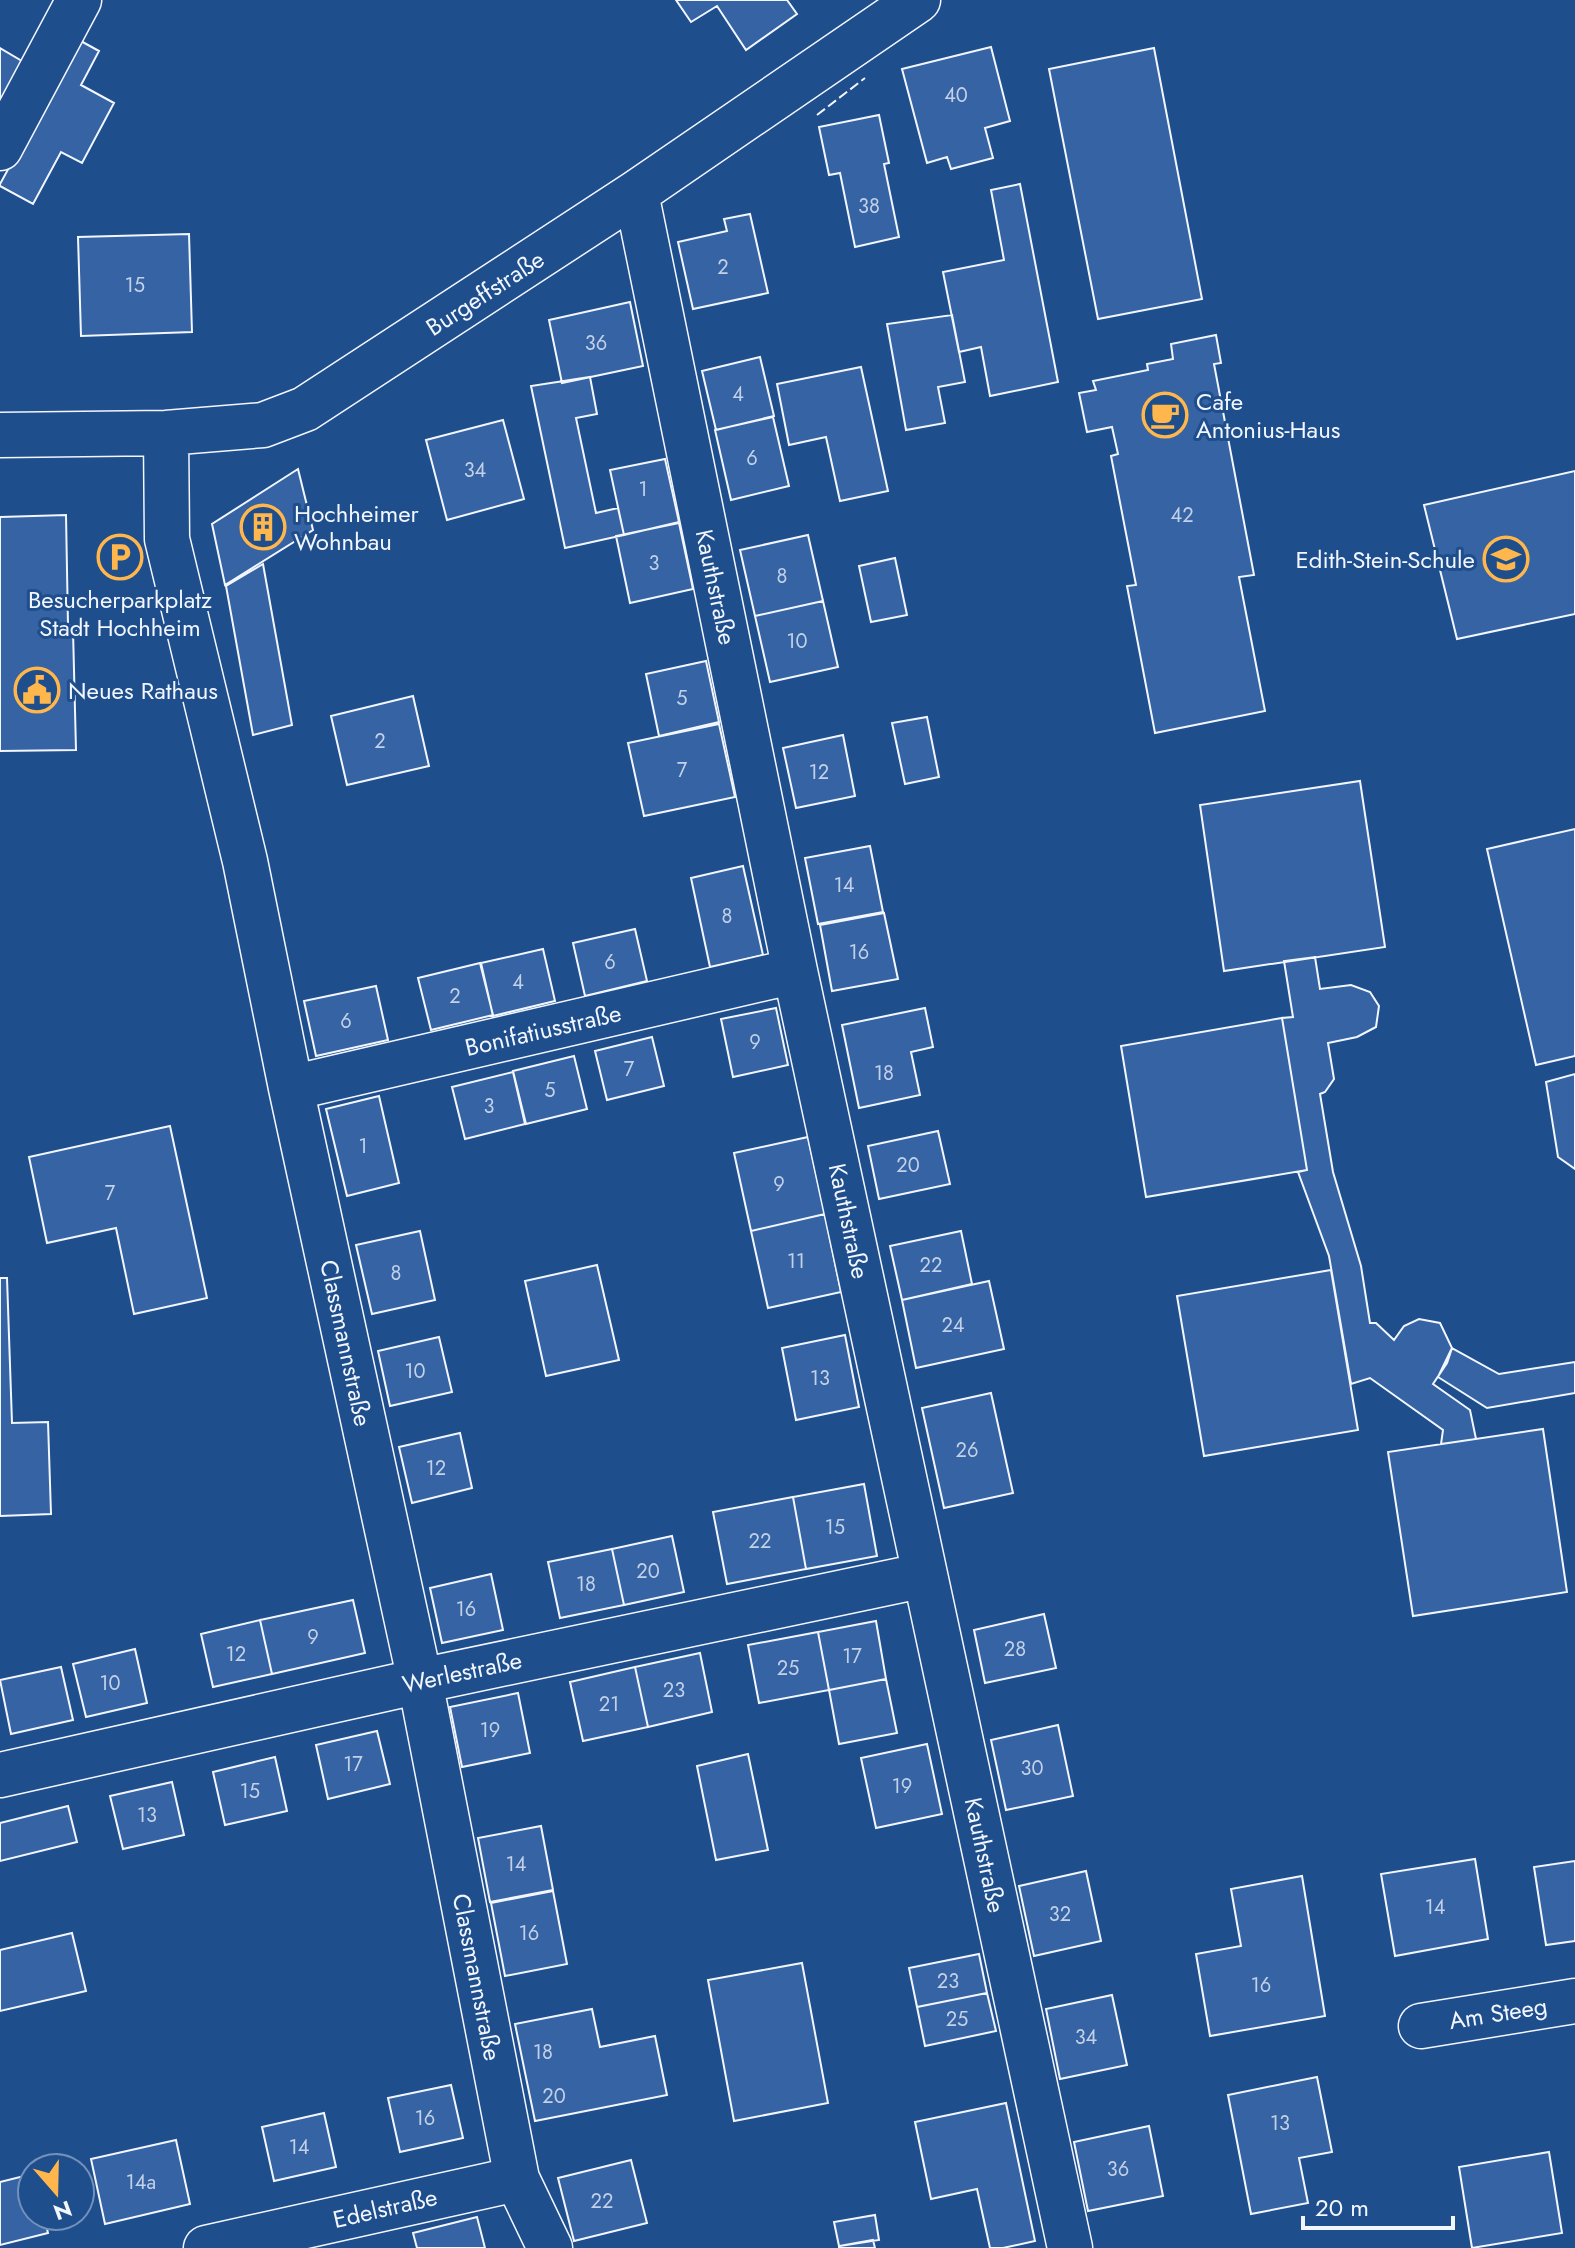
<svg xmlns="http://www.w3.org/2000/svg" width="1575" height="2248" font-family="Jost,sans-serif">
<rect width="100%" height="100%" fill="#1f4e8c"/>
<path fill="#3563a3" stroke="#f2f6ff" stroke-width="2" d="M 676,0 L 787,0 L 797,14 L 746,50 L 717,6 L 691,22 Z
M 79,40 L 99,51 L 81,85 L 114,103 L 82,163 L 61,152 L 33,204 L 0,186 L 0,184 Z
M 991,47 L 1010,121 L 985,128 L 993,158 L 951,169 L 947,157 L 927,163 L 902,69 Z
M 0,48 L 27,64 L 0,108 Z
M 1154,48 L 1202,299 L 1098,319 L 1049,69 Z
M 879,115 L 889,163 L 884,164 L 899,237 L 855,247 L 840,173 L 829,175 L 819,127 Z
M 1020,184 L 1058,382 L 990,396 L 981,347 L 959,352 L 943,272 L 1004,260 L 991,190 Z
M 750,214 L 768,293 L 693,309 L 678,242 L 727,231 L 724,219 Z
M 189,234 L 192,332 L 81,336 L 78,237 Z
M 630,302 L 643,366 L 562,383 L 549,320 Z
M 952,315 L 965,382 L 938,387 L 945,423 L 906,430 L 887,324 Z
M 1216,335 L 1221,363 L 1214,364 L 1254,575 L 1239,577 L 1265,711 L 1155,733 L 1127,586 L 1136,585 L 1111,456 L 1118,454 L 1112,427 L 1087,432 L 1079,393 L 1096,390 L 1093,381 L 1148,370 L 1147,364 L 1173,359 L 1171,344 Z
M 760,357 L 774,416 L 716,430 L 702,371 Z
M 861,367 L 888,491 L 840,501 L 826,437 L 789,445 L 777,384 Z
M 590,377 L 597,414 L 576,418 L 596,513 L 618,508 L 624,535 L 565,548 L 531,386 Z
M 773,417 L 789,486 L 731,500 L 715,430 Z
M 503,420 L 524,499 L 447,520 L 426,440 Z
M 665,459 L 679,522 L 624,535 L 610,470 Z
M 298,469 L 313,530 L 225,585 L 212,524 Z
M 1575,471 L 1575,614 L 1457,639 L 1424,505 Z
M 66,515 L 68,625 L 76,625 L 76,630 L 73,630 L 76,750 L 0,751 L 0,517 Z
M 679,523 L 693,589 L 630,603 L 616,536 Z
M 808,535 L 823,601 L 755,616 L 740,550 Z
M 895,558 L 907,615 L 871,622 L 859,566 Z
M 263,564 L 292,725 L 253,735 L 226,586 Z
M 823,601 L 838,667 L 770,682 L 755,616 Z
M 706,661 L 719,722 L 659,736 L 646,674 Z
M 413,696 L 429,766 L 347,785 L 331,716 Z
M 927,717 L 939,777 L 905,784 L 892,723 Z
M 719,724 L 735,797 L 644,816 L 628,743 Z
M 843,735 L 855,796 L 796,808 L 783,748 Z
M 1360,781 L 1385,947 L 1224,971 L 1200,805 Z
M 1575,829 L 1575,1056 L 1536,1065 L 1487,849 Z
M 870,846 L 883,912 L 818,924 L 805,858 Z
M 743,866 L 763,955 L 710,967 L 691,878 Z
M 884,913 L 898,979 L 832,991 L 820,925 Z
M 635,929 L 647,981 L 585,996 L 573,943 Z
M 543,949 L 555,1001 L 493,1016 L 481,963 Z
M 1315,957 L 1320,989 L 1351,985 L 1370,992 L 1379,1006 L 1376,1027 L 1357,1037 L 1328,1043 L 1334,1079 L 1325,1092 L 1320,1094 L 1333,1172 L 1361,1266 L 1370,1323 L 1376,1323 L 1394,1340 L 1404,1326 L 1419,1319 L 1440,1323 L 1452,1348 L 1447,1363 L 1433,1384 L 1470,1410 L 1476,1439 L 1441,1444 L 1443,1430 L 1370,1378 L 1351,1384 L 1329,1256 L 1298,1172 L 1307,1170 L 1282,1018 L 1293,1017 L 1284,961 Z
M 480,963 L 493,1015 L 431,1030 L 418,978 Z
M 376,986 L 388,1040 L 316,1056 L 304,1001 Z
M 776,1008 L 788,1065 L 733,1077 L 721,1019 Z
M 925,1008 L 933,1047 L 911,1052 L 920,1095 L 859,1108 L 842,1025 Z
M 1282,1018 L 1307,1170 L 1146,1197 L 1121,1046 Z
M 652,1037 L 664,1086 L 607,1100 L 595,1051 Z
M 574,1056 L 587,1109 L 526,1124 L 513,1071 Z
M 513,1072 L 525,1124 L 465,1139 L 452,1087 Z
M 1575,1074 L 1575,1169 L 1558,1157 L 1546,1082 Z
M 379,1096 L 399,1183 L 347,1196 L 326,1109 Z
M 170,1126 L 207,1298 L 134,1314 L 116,1228 L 47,1243 L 29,1157 Z
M 938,1131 L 950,1184 L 879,1199 L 868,1146 Z
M 808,1137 L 825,1214 L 751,1231 L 734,1153 Z
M 825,1214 L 841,1292 L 768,1308 L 751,1231 Z
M 420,1231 L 435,1300 L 372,1314 L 356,1245 Z
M 961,1231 L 972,1284 L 902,1300 L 890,1246 Z
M 597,1265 L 619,1360 L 546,1376 L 525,1281 Z
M 1331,1270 L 1358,1430 L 1204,1456 L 1177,1296 Z
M 0,1278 L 7,1278 L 12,1423 L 48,1422 L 51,1514 L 0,1516 Z
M 989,1281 L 1004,1349 L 916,1368 L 902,1300 Z
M 845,1335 L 859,1407 L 796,1420 L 782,1348 Z
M 439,1337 L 452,1392 L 390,1406 L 378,1351 Z
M 1452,1348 L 1499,1374 L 1575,1362 L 1575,1393 L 1487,1408 L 1438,1377 Z
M 991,1393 L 1013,1493 L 944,1508 L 922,1408 Z
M 1543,1429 L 1567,1592 L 1413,1616 L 1388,1452 Z
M 460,1433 L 472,1488 L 412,1503 L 399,1447 Z
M 864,1484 L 877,1556 L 806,1569 L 793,1497 Z
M 793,1497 L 806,1569 L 727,1584 L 713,1512 Z
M 672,1536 L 684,1592 L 624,1605 L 612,1549 Z
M 612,1549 L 624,1605 L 560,1618 L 548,1562 Z
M 491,1574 L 503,1630 L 442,1643 L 430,1588 Z
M 353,1600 L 365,1653 L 272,1674 L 260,1620 Z
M 1044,1614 L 1056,1668 L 985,1683 L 974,1630 Z
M 260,1620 L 272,1674 L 213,1687 L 201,1634 Z
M 876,1621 L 886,1679 L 829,1690 L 818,1632 Z
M 818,1632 L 829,1690 L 759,1703 L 748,1645 Z
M 135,1649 L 147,1703 L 86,1717 L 73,1664 Z
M 700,1653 L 712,1712 L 648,1727 L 635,1667 Z
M 61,1667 L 73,1720 L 11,1734 L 0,1680 Z
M 635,1667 L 648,1727 L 583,1741 L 570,1682 Z
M 886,1679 L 897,1733 L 839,1744 L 829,1690 Z
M 518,1693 L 530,1753 L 462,1767 L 450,1707 Z
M 1058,1725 L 1073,1796 L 1006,1810 L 991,1740 Z
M 377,1731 L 390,1784 L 328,1799 L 316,1745 Z
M 927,1744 L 942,1814 L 876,1828 L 861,1758 Z
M 748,1754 L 768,1850 L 716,1860 L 697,1766 Z
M 275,1757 L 287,1811 L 225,1825 L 213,1772 Z
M 172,1782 L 184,1835 L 123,1849 L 110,1796 Z
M 68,1806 L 77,1842 L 0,1861 L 0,1823 Z
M 541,1826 L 553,1890 L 490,1902 L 478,1838 Z
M 1475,1859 L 1488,1939 L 1395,1956 L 1381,1874 Z
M 1575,1861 L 1575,1941 L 1546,1945 L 1534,1867 Z
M 1086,1871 L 1101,1941 L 1034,1956 L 1019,1886 Z
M 1302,1876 L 1325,2016 L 1210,2036 L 1196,1954 L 1241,1946 L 1231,1889 Z
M 553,1891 L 567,1964 L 505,1976 L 491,1903 Z
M 72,1933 L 86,1991 L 0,2011 L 0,1950 Z
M 979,1954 L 987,1993 L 917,2007 L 909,1968 Z
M 802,1963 L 828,2103 L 734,2121 L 708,1980 Z
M 987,1993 L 996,2031 L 925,2046 L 917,2007 Z
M 1112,1995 L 1127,2065 L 1060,2079 L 1046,2009 Z
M 592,2009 L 600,2047 L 655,2036 L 667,2095 L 535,2121 L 515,2024 Z
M 1317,2077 L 1332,2152 L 1299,2158 L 1308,2203 L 1251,2214 L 1228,2095 Z
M 451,2085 L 463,2138 L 400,2152 L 388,2098 Z
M 1006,2103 L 1035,2241 L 1003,2248 L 990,2248 L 977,2189 L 931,2199 L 915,2122 Z
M 324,2113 L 336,2167 L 274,2181 L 262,2127 Z
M 1149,2126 L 1163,2196 L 1088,2211 L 1074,2142 Z
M 176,2140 L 190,2204 L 105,2224 L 91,2159 Z
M 1549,2152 L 1562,2233 L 1472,2248 L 1459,2167 Z
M 631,2160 L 647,2223 L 574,2241 L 558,2178 Z
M 32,2174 L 32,2216 L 44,2216 L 48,2233 L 0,2245 L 0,2182 Z
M 875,2215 L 879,2240 L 839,2246 L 834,2222 Z
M 477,2217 L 485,2248 L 417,2248 L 413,2233 Z
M 873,2240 L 875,2248 L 839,2248 L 839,2246 Z"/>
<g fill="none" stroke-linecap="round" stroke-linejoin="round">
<g stroke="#f2f6ff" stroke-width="47">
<path id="minor" d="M 0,148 L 79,0
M 636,193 L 795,971 L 1070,2248
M 166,433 L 167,539 L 245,861 L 291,1088 L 420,1681 L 517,2179 L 550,2248
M 0,435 L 166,433 L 263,425 L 305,409 L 636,193 L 918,0
M 291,1088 L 795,971
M 0,1775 L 420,1681 L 925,1575
M 1421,2026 L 1575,2001
M 206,2248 L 517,2179"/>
</g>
<use href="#minor" stroke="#1f4e8c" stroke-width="44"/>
<path stroke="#f2f6ff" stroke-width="2" stroke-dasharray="10 4" stroke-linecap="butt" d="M 817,115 L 865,78"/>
</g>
<defs>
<g id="cafe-ring" transform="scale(2.3)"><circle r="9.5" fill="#1f4e8c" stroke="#ffb74d" stroke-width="1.5"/><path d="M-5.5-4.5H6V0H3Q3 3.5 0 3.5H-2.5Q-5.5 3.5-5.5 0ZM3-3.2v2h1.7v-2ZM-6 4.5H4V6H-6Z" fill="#ffb74d"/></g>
<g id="building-ring" transform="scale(2.3)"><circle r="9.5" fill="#1f4e8c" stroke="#ffb74d" stroke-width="1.5"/><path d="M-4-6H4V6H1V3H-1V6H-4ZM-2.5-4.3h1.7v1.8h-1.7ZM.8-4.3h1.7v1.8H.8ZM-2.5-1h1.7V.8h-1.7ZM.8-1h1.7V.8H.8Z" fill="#ffb74d"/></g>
<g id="parking-ring" transform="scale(2.3)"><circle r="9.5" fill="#1f4e8c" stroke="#ffb74d" stroke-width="1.5"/><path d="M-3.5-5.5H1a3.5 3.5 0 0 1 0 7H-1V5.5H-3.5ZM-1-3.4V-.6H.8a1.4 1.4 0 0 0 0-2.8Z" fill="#ffb74d"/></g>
<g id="school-ring" transform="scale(2.3)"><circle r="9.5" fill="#1f4e8c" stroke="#ffb74d" stroke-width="1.5"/><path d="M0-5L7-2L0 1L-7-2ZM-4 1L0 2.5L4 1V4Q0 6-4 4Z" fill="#ffb74d"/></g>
<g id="civic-ring" transform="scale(2.3)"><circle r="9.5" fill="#1f4e8c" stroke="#ffb74d" stroke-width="1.5"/><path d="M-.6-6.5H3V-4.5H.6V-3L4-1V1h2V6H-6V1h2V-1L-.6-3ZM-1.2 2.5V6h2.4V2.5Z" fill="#ffb74d"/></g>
</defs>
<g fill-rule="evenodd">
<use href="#cafe-ring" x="1165" y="415"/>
<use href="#building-ring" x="263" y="527"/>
<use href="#parking-ring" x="120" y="557"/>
<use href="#school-ring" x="1506" y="559"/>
<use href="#civic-ring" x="37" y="690"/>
</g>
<g text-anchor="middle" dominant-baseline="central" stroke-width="6" stroke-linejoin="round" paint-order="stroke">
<g font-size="20" fill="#c3d1e8">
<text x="956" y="95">40</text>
<text x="869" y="206">38</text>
<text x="723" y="267">2</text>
<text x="135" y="285">15</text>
<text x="596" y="343">36</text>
<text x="738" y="394">4</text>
<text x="752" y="458">6</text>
<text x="475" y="470">34</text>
<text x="643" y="489">1</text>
<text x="1182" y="515">42</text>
<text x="654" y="563">3</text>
<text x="782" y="576">8</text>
<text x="797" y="641">10</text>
<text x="682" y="698">5</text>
<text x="380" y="741">2</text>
<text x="682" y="770">7</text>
<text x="819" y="772">12</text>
<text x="844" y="885">14</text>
<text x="727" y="916">8</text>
<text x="859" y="952">16</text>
<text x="610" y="962">6</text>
<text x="518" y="982">4</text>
<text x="455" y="996">2</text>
<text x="346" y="1021">6</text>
<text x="755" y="1042">9</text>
<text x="629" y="1069">7</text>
<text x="884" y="1073">18</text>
<text x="550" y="1090">5</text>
<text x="489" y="1106">3</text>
<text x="363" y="1146">1</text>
<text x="908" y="1165">20</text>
<text x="779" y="1184">9</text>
<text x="110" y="1193">7</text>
<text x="796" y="1261">11</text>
<text x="931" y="1265">22</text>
<text x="396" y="1273">8</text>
<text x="953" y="1325">24</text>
<text x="415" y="1371">10</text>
<text x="820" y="1378">13</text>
<text x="967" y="1450">26</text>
<text x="436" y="1468">12</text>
<text x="835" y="1527">15</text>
<text x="760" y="1541">22</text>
<text x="648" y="1571">20</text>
<text x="586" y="1584">18</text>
<text x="466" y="1609">16</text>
<text x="313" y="1637">9</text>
<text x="1015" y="1649">28</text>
<text x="236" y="1654">12</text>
<text x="852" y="1656">17</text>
<text x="788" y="1668">25</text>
<text x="110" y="1683">10</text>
<text x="674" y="1690">23</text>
<text x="609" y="1704">21</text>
<text x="490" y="1730">19</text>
<text x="353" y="1764">17</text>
<text x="1032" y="1768">30</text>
<text x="902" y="1786">19</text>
<text x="250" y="1791">15</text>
<text x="147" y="1815">13</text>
<text x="516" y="1864">14</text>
<text x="1435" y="1907">14</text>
<text x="1060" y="1914">32</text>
<text x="529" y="1933">16</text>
<text x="948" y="1981">23</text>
<text x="1261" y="1985">16</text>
<text x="957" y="2019">25</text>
<text x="1086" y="2037">34</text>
<text x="543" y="2052">18</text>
<text x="554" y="2096">20</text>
<text x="425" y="2118">16</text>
<text x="1280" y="2123">13</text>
<text x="299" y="2147">14</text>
<text x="1118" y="2169">36</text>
<text x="141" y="2182">14a</text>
<text x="602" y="2201">22</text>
</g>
<g font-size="24" fill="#f2f6ff" stroke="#1f4e8c">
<text transform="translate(485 293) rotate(-33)">Burgeffstraße</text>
<text transform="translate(716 587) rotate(78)">Kauthstraße</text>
<text transform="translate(543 1030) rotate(-13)">Bonifatiusstraße</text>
<text transform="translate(849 1221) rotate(78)">Kauthstraße</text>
<text transform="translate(346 1343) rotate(78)">Classmannstraße</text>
<text transform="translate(462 1672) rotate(-12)">Werlestraße</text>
<text transform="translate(985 1855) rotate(78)">Kauthstraße</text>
<text transform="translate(477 1977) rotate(79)">Classmannstraße</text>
<text transform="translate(1498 2013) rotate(-9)">Am Steeg</text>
<text transform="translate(385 2208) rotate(-13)">Edelstraße</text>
</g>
<g font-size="24" fill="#f2f6ff" stroke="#1f4e8c" text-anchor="start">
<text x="1196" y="401">Cafe<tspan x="1196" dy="28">Antonius-Haus</tspan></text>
<text x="294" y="513">Hochheimer<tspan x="294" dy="28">Wohnbau</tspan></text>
<text x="1475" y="559" text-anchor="end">Edith-Stein-Schule</text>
<text x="120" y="599" text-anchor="middle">Besucherparkplatz<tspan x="120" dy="28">Stadt Hochheim</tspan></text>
<text x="68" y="690">Neues Rathaus</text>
</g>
</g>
<g transform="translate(56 2192) rotate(160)"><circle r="38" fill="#1f4e8c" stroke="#7391ba" stroke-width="2"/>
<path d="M0-6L14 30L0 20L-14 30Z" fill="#ffb74d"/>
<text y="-12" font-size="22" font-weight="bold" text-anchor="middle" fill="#f2f6ff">N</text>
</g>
<path d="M1303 2216v12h150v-12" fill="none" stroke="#f2f6ff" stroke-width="4"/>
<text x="1315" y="2216" font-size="24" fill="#f2f6ff" stroke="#1f4e8c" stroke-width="6" paint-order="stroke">20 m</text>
</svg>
